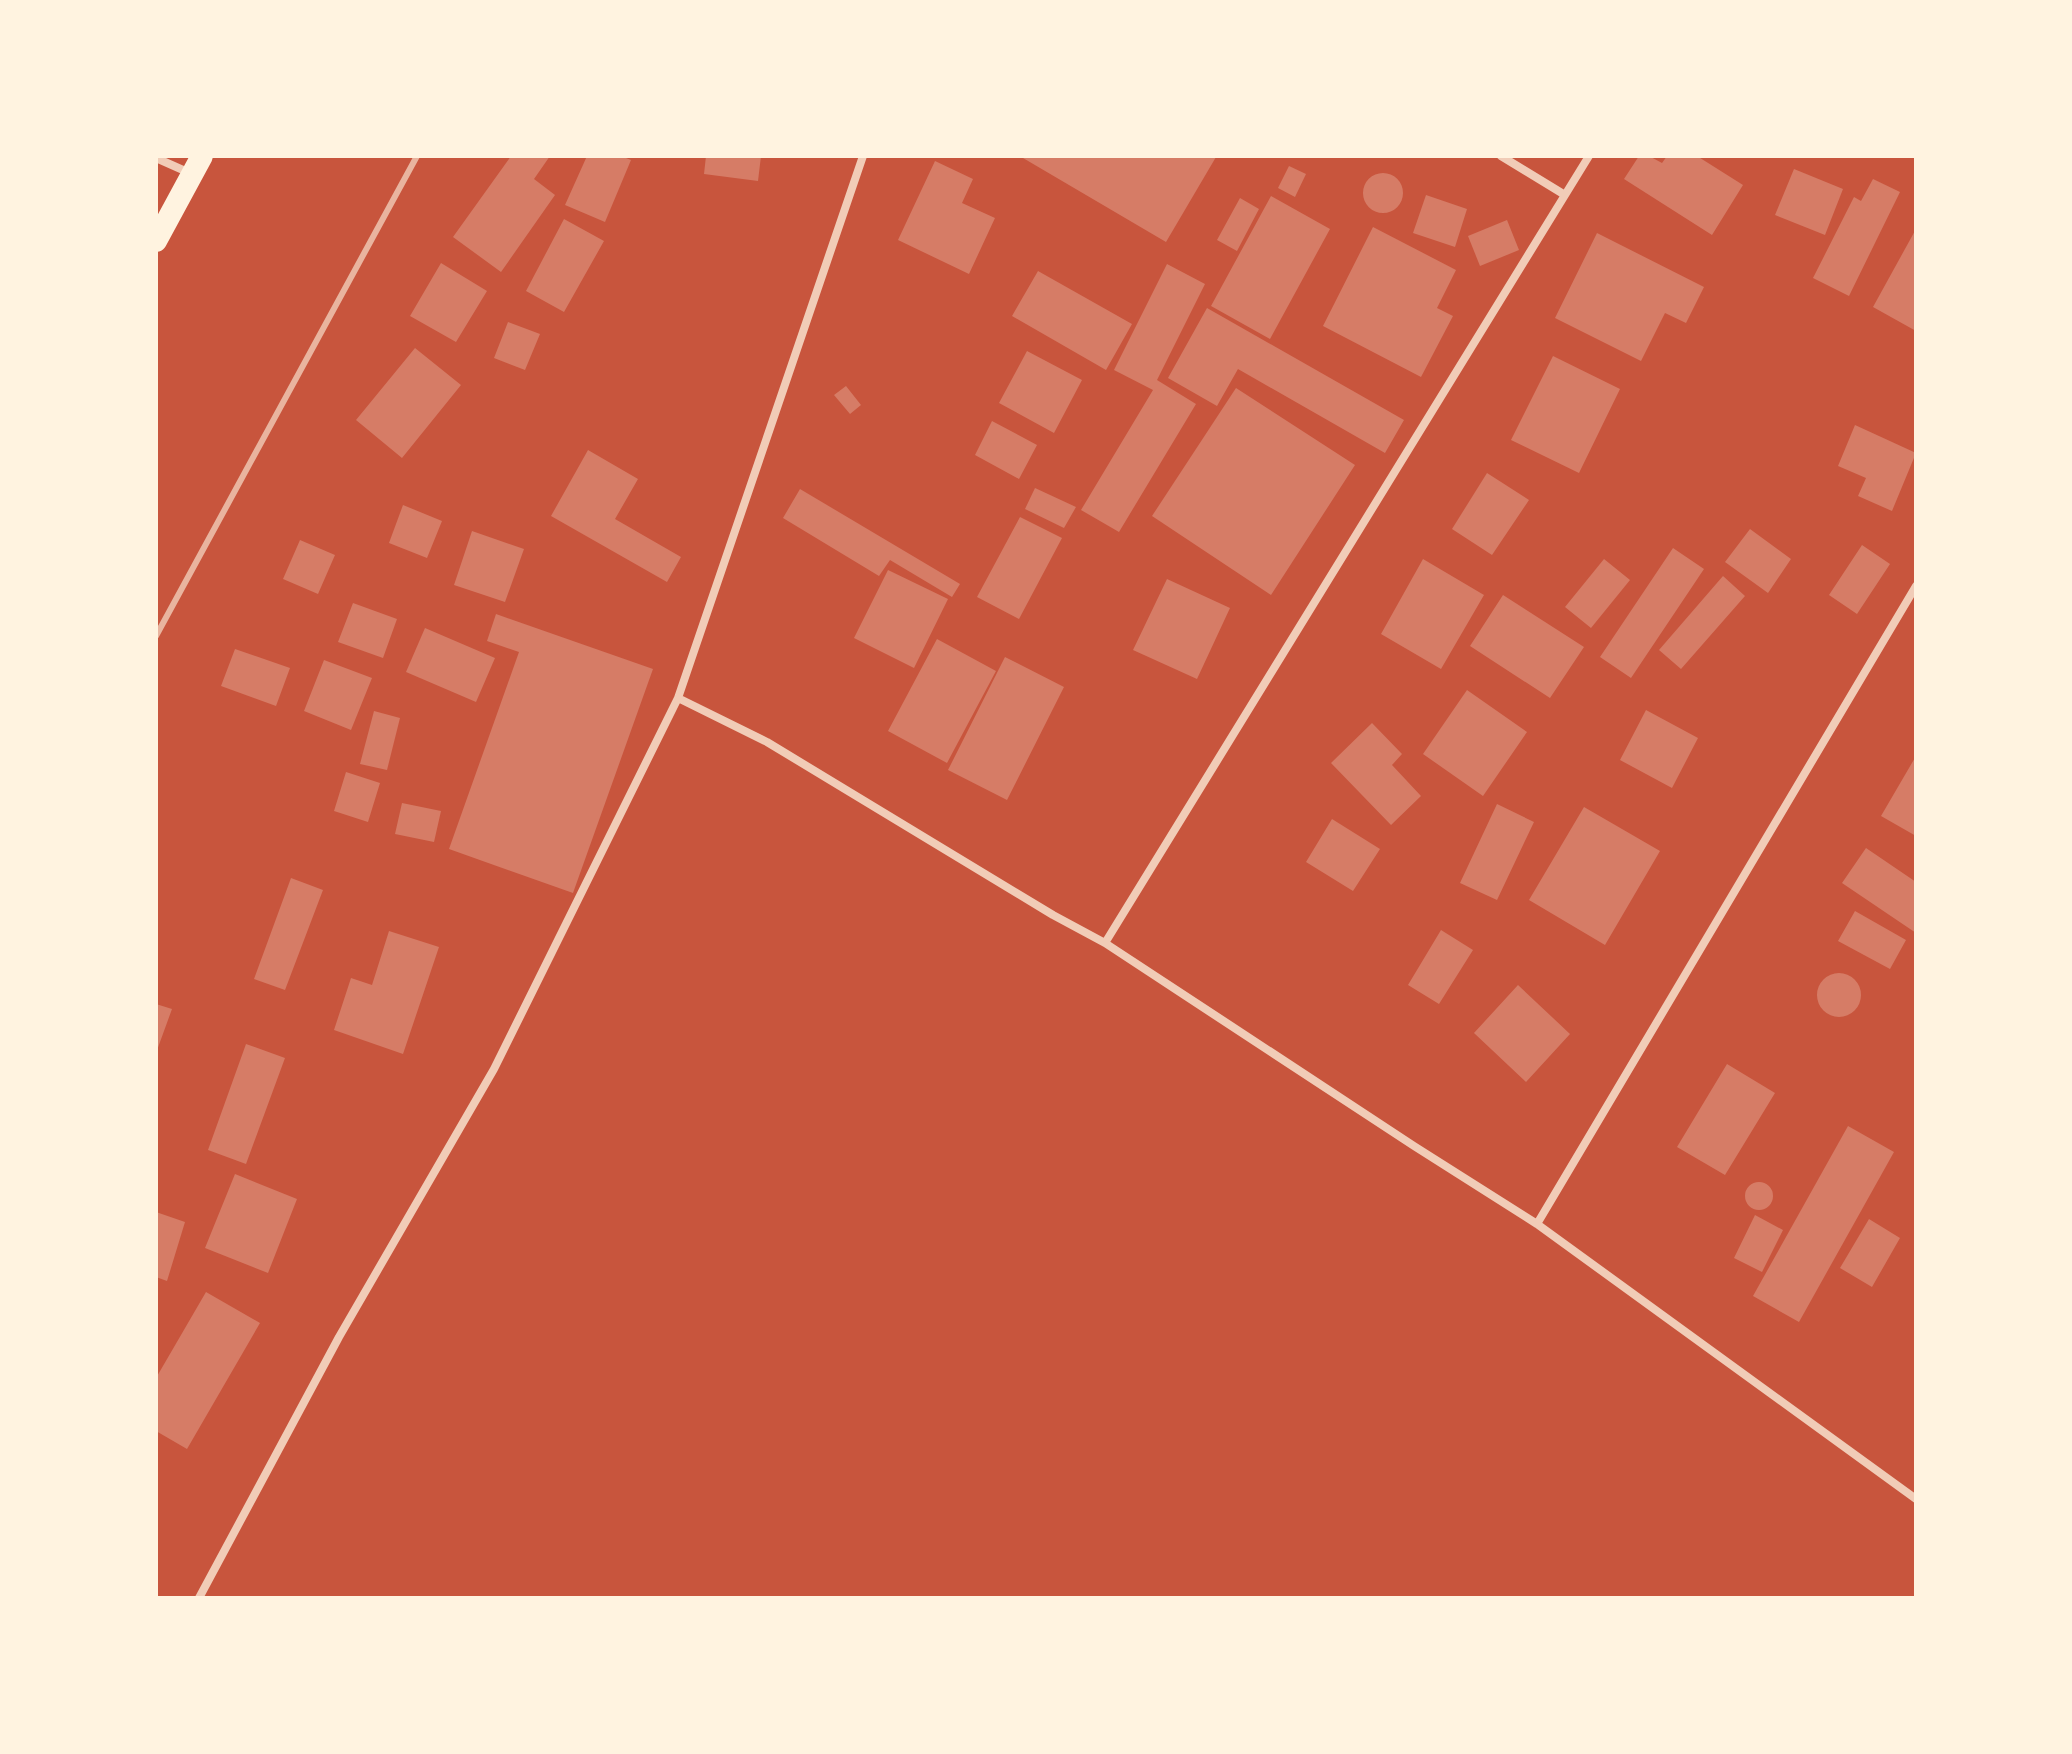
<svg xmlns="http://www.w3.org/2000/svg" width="2072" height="1754" font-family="'Asap Condensed',sans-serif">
<rect width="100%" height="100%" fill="#c8553d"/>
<path fill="#d67c66" d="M 511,156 L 550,156 L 534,179 L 555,195 L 501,272 L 453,237 Z
M 587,156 L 621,156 L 631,160 L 605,222 L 565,205 Z
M 706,156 L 761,156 L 758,181 L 704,174 Z
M 1024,156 L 1215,156 L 1216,157 L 1166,242 L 1023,158 Z
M 1639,156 L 1649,156 L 1662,163 L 1667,156 L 1697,156 L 1743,185 L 1712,235 L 1624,179 Z
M 935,161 L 973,179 L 962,203 L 995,218 L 969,274 L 898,240 Z
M 1289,166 L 1306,174 L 1295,197 L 1278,188 Z
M 1794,169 L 1843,189 L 1825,235 L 1775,215 Z
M1363 193a20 20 0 1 1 40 0a20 20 0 1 1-40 0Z
M 1873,179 L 1900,192 L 1849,296 L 1813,278 L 1854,197 L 1861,201 Z
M 1426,195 L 1467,209 L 1455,247 L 1413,233 Z
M 1271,196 L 1330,229 L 1270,339 L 1211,306 Z
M 1240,198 L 1259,209 L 1237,251 L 1217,240 Z
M 564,219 L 604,241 L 564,312 L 526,291 Z
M 1507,220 L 1519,250 L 1480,266 L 1468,236 Z
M 1373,227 L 1456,270 L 1437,308 L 1453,316 L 1421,377 L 1323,326 Z
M 1916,229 L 1916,331 L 1873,307 Z
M 1597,233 L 1704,287 L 1686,323 L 1665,313 L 1641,361 L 1555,318 Z
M 441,263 L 487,291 L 456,342 L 410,316 Z
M 1167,264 L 1205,284 L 1157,380 L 1196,404 L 1119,532 L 1081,510 L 1153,390 L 1114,370 Z
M 1038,271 L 1132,324 L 1106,370 L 1012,316 Z
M 1207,308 L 1404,420 L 1385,453 L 1238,369 L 1217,406 L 1168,378 Z
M 508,322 L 540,334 L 525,370 L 494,358 Z
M 415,348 L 461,385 L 402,458 L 356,420 Z
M 1027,351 L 1082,380 L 1054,433 L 999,403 Z
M 1553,356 L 1620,389 L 1579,473 L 1511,440 Z
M 846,386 L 861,405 L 850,414 L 834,395 Z
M 1236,388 L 1355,465 L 1271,595 L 1152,516 Z
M 992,421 L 1037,445 L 1019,479 L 975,455 Z
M 1855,425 L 1916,453 L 1892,511 L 1858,496 L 1866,478 L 1838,466 Z
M 588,450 L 638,479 L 615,519 L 681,557 L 667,582 L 551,516 Z
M 1487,473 L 1529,500 L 1492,555 L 1452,529 Z
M 1035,488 L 1076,507 L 1064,528 L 1025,509 Z
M 800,489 L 960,584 L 952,597 L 890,560 L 879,576 L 783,518 Z
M 403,505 L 442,521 L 427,558 L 389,543 Z
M 1020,517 L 1062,538 L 1019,619 L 977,597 Z
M 1750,529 L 1791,559 L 1768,593 L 1725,562 Z
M 472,531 L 524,549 L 505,602 L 454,585 Z
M 300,540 L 335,555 L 318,594 L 283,579 Z
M 1862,545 L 1890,564 L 1857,614 L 1829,595 Z
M 1673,548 L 1704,569 L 1631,678 L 1600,657 Z
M 1423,559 L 1484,595 L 1441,669 L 1381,634 Z
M 1604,559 L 1630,580 L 1591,628 L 1565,607 Z
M 888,570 L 948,599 L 914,668 L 854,638 Z
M 1723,576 L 1745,596 L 1681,669 L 1659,650 Z
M 1167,579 L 1230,608 L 1197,679 L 1133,650 Z
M 1503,595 L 1584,647 L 1550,698 L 1470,646 Z
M 353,603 L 397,619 L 383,658 L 338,642 Z
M 496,614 L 653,669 L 573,893 L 449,849 L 519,652 L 487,641 Z
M 425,628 L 495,658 L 476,702 L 406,672 Z
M 937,639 L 996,671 L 947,763 L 888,731 Z
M 235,649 L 290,668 L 276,706 L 221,686 Z
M 1005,657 L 1064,687 L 1007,800 L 948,770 Z
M 324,660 L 372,678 L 351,730 L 304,711 Z
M 1467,690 L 1527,732 L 1483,796 L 1423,754 Z
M 1646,710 L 1698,738 L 1672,788 L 1620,760 Z
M 374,711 L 400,718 L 387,770 L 360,764 Z
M 1372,723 L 1402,754 L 1392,765 L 1421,796 L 1391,825 L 1331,763 Z
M 1916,756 L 1916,836 L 1881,816 Z
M 346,772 L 380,783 L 368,822 L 334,811 Z
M 402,803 L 441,811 L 434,842 L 395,834 Z
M 1497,804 L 1534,822 L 1497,900 L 1460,883 Z
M 1584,807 L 1660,851 L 1605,945 L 1529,900 Z
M 1332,819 L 1380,849 L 1353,891 L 1306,862 Z
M 1866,848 L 1916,882 L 1916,933 L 1842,883 Z
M 291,878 L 323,890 L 285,990 L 254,979 Z
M 1855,911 L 1906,940 L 1890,969 L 1838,941 Z
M 1441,930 L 1473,950 L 1439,1004 L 1408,985 Z
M 389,931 L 439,947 L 403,1054 L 334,1030 L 351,978 L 372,985 Z
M1817 995a22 22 0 1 1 44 0a22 22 0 1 1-44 0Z
M 1518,985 L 1570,1034 L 1526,1082 L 1474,1033 Z
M 156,1004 L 172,1009 L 156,1053 Z
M 246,1044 L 285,1058 L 246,1164 L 208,1150 Z
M 1727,1064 L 1775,1093 L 1725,1175 L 1677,1147 Z
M 1848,1126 L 1894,1152 L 1799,1322 L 1753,1296 Z
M 235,1174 L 297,1199 L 268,1273 L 205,1248 Z
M1745 1196a14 14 0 1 1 28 0a14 14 0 1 1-28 0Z
M 156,1212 L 185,1222 L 167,1281 L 156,1277 Z
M 1755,1215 L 1783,1230 L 1762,1272 L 1734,1258 Z
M 1869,1219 L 1900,1238 L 1872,1287 L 1840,1268 Z
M 206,1292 L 260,1323 L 187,1449 L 156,1431 L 156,1378 Z"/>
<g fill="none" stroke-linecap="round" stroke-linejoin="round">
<path stroke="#f1ccb7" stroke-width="8" d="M 1501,156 L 1565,195
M 156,158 L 192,174
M 678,698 L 767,742 L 1053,915 L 1105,943 L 1414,1146 L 1537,1224 L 1916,1499
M 1105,943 L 1589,156
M 1537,1224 L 1916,586
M 199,1598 L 339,1337 L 494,1069 L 678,698 L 863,156"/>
<path stroke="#fff3e0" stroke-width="22" d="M 156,241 L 202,156"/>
<path stroke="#e9b49f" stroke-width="6" d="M 156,636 L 417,156"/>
</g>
<rect width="2072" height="1754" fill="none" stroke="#fff3e0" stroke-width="316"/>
</svg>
